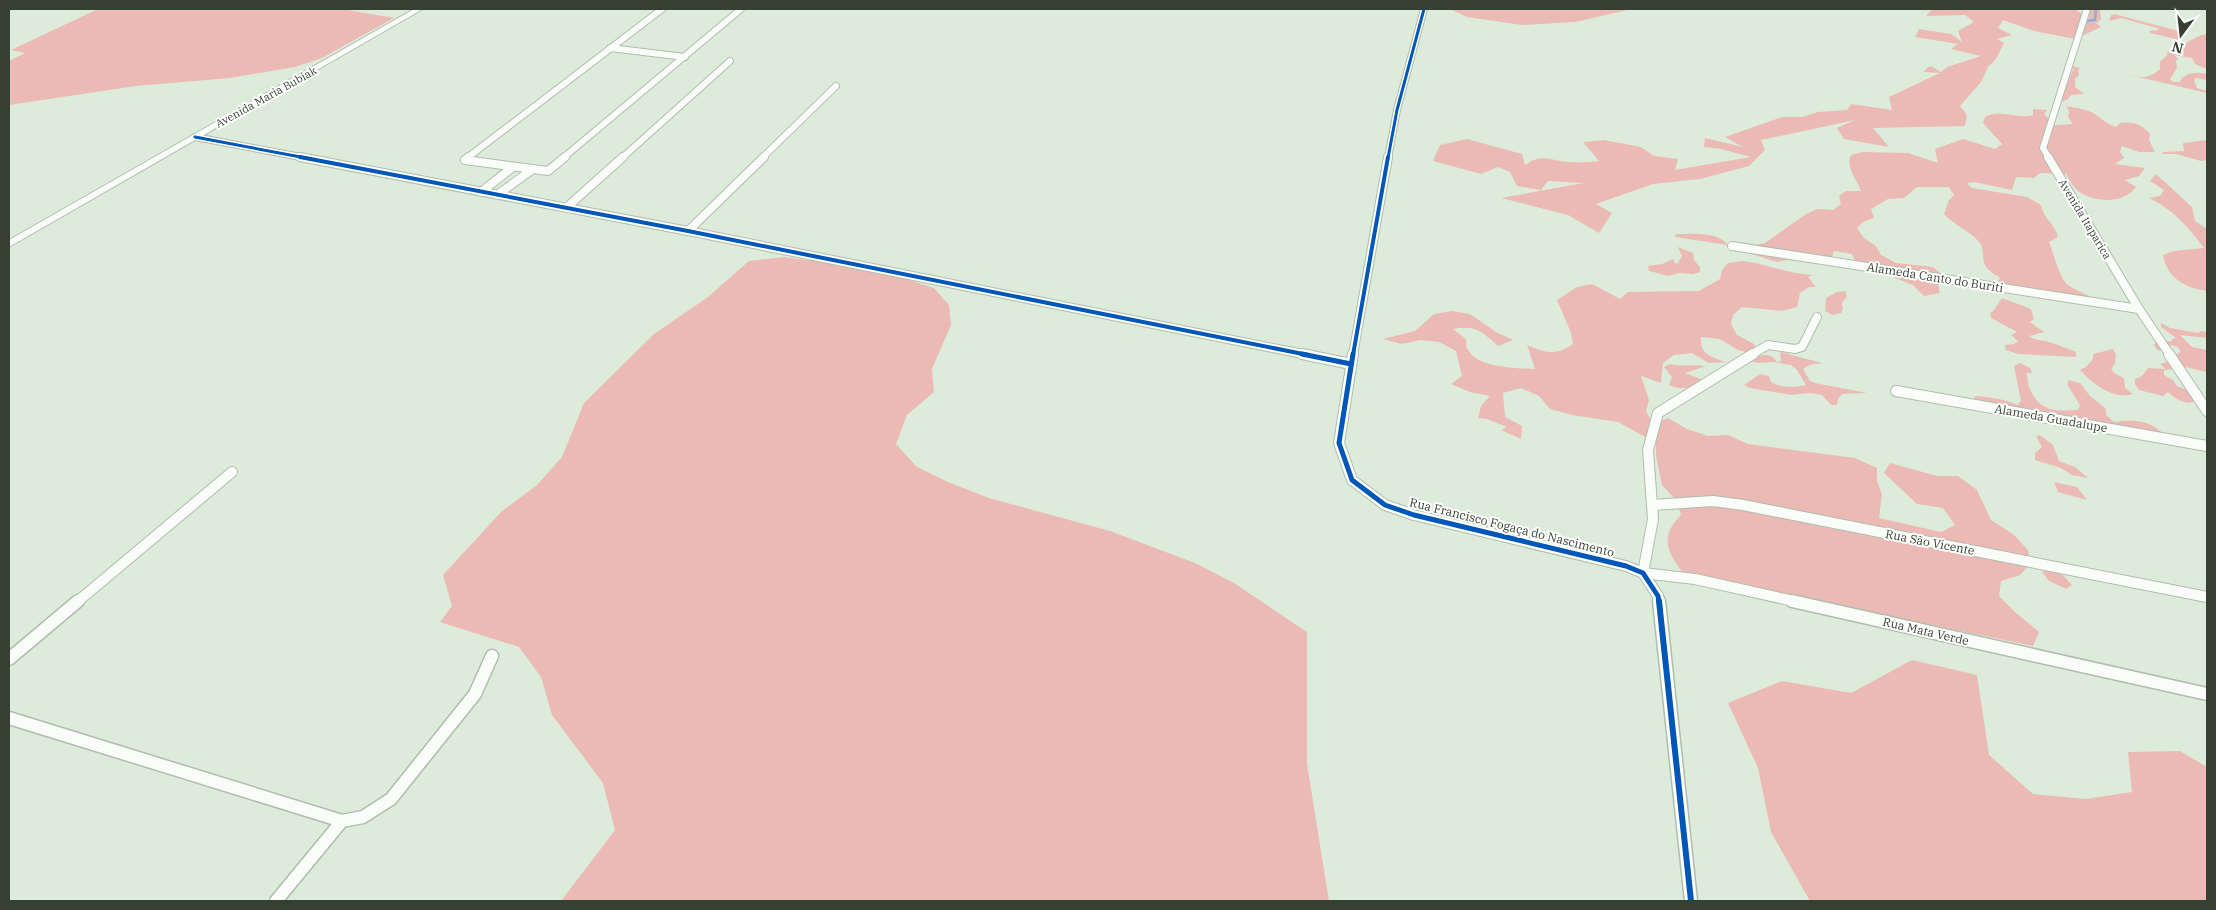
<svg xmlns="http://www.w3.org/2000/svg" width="2216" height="910" font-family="'IBM Plex Serif',serif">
<rect width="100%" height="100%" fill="#ddecda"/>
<path fill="#ebbab4" d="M 98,9 L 342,9 L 394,18 L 322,58 L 295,67 L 230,78 L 136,86 L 9,105 L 9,61 L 25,53 L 11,50 Z
M 1450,9 L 1632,9 L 1575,22 L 1522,25 L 1467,17 Z
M 1932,9 L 2075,9 L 2089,19 L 2090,9 L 2100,9 L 2101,19 L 2097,23 L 2093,21 L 2101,27 L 2075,39 L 2034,31 L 2003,20 L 1998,28 L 2012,35 L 1997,39 L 2004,43 L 1996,59 L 1988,67 L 1981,82 L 1960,106 L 1967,115 L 1965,126 L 1873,128 L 1889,147 L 1844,139 L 1837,128 L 1855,120 L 1761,140 L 1765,150 L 1749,166 L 1700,179 L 1653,184 L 1596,204 L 1612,213 L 1599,233 L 1568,215 L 1501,198 L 1584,183 L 1548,181 L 1541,190 L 1517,186 L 1510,172 L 1498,167 L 1481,174 L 1433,161 L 1440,145 L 1467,139 L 1522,154 L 1525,165 C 1543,152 1552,162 1570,162 C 1580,163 1589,162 1599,161 L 1583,142 L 1604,140 L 1641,147 L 1654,156 L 1678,159 L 1675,170 L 1751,157 L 1721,149 L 1704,147 L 1705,138 L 1743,147 L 1725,137 L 1782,117 L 1802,117 L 1818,112 L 1847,110 L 1851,104 L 1892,110 L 1889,97 L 1940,73 L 1924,72 L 1927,68 L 1931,66 L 1941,72 L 1947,67 L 1981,56 L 1951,49 L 1958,44 L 1915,37 L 1919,29 L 1951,34 L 1962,42 L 1958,31 L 1974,22 L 1965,15 L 1926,16 Z
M 2114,14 L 2175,30 L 2185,34 L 2180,40 L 2150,33 L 2149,31 L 2159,30 L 2157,28 L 2121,18 L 2109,21 L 2111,15 Z
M 2207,34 L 2207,69 L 2195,64 L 2192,58 L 2174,55 L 2178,59 L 2176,61 L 2177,68 L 2170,79 L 2173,82 L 2180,82 C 2183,72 2198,72 2207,74 L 2207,80 L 2196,78 L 2194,80 L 2197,88 L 2207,91 L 2207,93 L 2121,73 C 2139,76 2146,82 2160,69 L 2160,62 L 2168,54 L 2166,53 L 2201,35 Z
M 2072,66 L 2080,68 L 2078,71 L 2079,75 L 2075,79 L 2075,87 L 2084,94 L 2071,95 L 2067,100 L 2060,102 L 2073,69 Z
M 2067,106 C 2077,108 2086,109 2095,114 C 2102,119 2107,124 2116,127 L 2120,123 C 2134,121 2141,124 2150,134 L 2149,140 L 2155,152 L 2139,152 L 2122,146 L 2120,152 L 2124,158 L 2115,164 L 2145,168 L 2139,176 L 2125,180 L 2136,187 C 2124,205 2093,202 2078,191 C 2073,187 2069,179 2066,174 L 2040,173 L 2034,178 L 2016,177 L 2012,190 L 1974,182 L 1967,183 L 1972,188 L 2027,197 L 2041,205 C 2043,218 2055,224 2058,237 L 2049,242 C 2054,254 2059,278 2068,285 C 2074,290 2095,298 2104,302 L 1995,286 L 2000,278 C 1996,275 1990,272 1987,268 C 1980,260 1986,250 1979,242 C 1970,231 1954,225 1944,214 L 1949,200 L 1954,195 L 1949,187 L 1917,187 L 1904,198 L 1888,199 L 1871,209 L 1874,218 L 1863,222 L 1857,228 L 1864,238 L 1876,246 L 1881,255 L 1896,263 L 1933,267 L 1945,277 L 1938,284 L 1940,293 L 1924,296 L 1913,285 L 1856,263 L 1852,254 L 1834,251 L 1830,262 L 1815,264 L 1792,259 L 1777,262 L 1736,249 L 1765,243 L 1806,214 L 1817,209 L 1833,210 L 1841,204 L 1839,196 L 1846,191 L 1861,191 C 1857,179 1845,168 1851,155 L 1863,152 L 1908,153 L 1938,163 L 1935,149 L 1963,139 L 1995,149 L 2002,144 L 1983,123 L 1985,117 C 2001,108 2016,120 2033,115 L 2033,109 L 2047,110 L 2044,114 L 2050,120 L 2045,126 L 2073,124 L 2068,117 L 2069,112 Z
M 2207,140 L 2207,160 L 2201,161 L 2176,154 L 2162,154 L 2163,152 L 2184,151 L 2183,143 Z
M 2156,174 L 2192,207 L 2195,221 L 2207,229 L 2207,291 C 2185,288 2167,278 2163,255 L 2174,251 L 2204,248 C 2188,227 2174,210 2149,198 L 2160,196 L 2164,190 L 2150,181 Z
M 1676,234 C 1692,234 1718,231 1728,245 L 1675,237 Z
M 1678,247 L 1693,253 L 1694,260 L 1700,267 L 1700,272 L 1693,274 L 1678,273 L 1669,276 L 1649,271 L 1648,266 L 1662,264 L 1673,259 L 1675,264 L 1678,263 L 1682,256 Z
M 784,257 L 878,270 L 934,288 L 949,305 L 951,325 L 932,369 L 934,392 L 907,415 L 896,444 L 917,467 L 948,482 L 989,498 L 1110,531 L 1195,563 L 1234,583 L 1307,632 L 1307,764 L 1329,901 L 561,901 L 615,830 L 603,783 L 552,715 L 541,677 L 519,647 L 440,622 L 452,606 L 443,575 L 501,512 L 537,485 L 562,457 L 584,403 L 654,334 L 708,297 L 749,261 Z
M 1743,261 C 1767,264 1788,274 1813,275 L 1808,277 L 1816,287 L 1809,287 L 1800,293 L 1797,307 L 1782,311 L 1742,307 L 1733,315 L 1731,324 L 1737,335 L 1754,344 L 1758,355 L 1738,350 L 1720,339 L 1701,337 C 1700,355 1711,357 1726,362 L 1709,363 L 1692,353 L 1674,355 L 1663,363 L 1661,383 L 1641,376 L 1649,400 L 1646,411 L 1653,424 L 1668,418 L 1687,429 L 1708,436 L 1728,435 L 1748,444 L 1855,458 L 1877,468 L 1877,481 L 1882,494 L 1879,518 L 1941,532 L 1955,525 L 1943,508 L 1917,504 L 1884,473 L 1890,463 L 1937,476 L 1958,476 L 1977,490 L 1991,520 L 2013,534 L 2028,550 L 2030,564 L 2020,575 L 2001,581 L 1999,596 L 2016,613 L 2039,632 L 2033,646 L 1683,573 C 1666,551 1660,536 1681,515 L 1676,500 L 1662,485 L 1656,456 L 1656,443 L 1618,422 L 1572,415 L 1550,409 L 1539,396 L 1521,388 L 1503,393 L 1505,417 L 1522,426 L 1521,439 L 1501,430 L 1507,427 L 1487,419 L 1478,418 L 1481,406 L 1490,396 L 1470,392 L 1451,384 L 1462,376 L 1456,351 L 1439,342 L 1421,340 L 1402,344 L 1383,339 L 1415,331 L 1434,314 L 1452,311 L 1470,314 L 1496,332 L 1513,340 L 1498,346 C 1481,331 1476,325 1453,329 L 1466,339 C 1466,342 1466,347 1468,350 C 1478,368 1516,368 1535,369 L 1527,345 C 1546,353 1555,356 1573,344 L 1571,333 L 1557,300 L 1577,287 L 1592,284 L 1620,299 L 1628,292 L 1699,291 L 1720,279 L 1722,270 L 1728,263 Z
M 1845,291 L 1847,296 L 1842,303 L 1843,309 L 1841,313 L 1833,315 L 1825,311 L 1826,298 L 1837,292 Z
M 2002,298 L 2031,309 L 2034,319 L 2030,322 L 2044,332 L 2029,336 C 2038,342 2040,339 2049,342 C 2058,345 2067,348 2076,352 L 2076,357 L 2018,354 L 2006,350 L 2005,345 L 2014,344 L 2018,341 L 2011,335 L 2017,332 L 1991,318 L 1990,313 L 1994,310 Z
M 2161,323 L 2170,328 L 2199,333 L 2200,331 L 2207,332 L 2207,338 L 2180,335 L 2192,347 L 2207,350 L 2207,372 L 2181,366 L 2175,355 L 2181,352 L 2178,347 L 2171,345 L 2163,351 L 2157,350 L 2154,345 L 2155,343 L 2172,341 L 2172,339 L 2176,338 L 2161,327 Z
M 2113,349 L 2116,354 L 2115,364 L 2111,368 L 2114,373 L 2124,378 L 2125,388 L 2133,394 C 2113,400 2093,384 2080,370 L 2086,367 L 2093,359 L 2093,354 Z
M 1780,352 L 1822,363 L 1809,365 L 1803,369 L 1810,381 L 1815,383 L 1867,393 L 1842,394 L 1838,399 L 1837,405 L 1831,405 L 1822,395 L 1811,393 L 1791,395 L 1750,388 L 1744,385 L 1760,374 L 1769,376 L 1771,382 C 1782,388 1794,388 1806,385 L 1797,370 L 1791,365 L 1774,362 L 1759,363 L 1749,361 C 1758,355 1770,351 1777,362 L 1781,361 Z
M 2166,362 L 2173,366 L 2173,369 L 2164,370 L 2164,375 L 2173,380 L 2177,386 L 2189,391 L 2194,402 C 2185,405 2174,398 2168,392 L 2163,396 L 2139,390 L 2135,384 L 2135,379 L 2142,376 L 2148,368 L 2166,369 L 2160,364 Z
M 2020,363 L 2030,368 L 2032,373 L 2026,373 C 2029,379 2027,384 2030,389 C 2040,412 2055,411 2078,410 L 2080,405 L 2068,386 L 2068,380 L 2080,383 L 2090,396 L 2106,409 L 2106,415 L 2114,422 C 2131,420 2147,419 2161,432 L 2155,434 L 1974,402 L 1975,396 C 1990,397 2004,399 2018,405 L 2021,401 L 2014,366 Z
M 1670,364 C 1682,367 1693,364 1706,366 L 1685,373 L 1703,380 C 1694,390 1681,390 1669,385 L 1672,377 L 1664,367 Z
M 2040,435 L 2053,445 L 2059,461 L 2075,467 L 2088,478 L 2072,475 L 2061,468 L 2035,460 L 2035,453 L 2042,447 L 2036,436 Z
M 2054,482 L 2077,487 L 2087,500 L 2061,493 L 2058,492 Z
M 2051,570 L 2064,576 L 2072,585 L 2066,589 L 2049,581 L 2042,572 Z
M 1912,660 L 1977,675 L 1989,755 L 2033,794 L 2086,799 L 2132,792 L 2128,752 L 2180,751 L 2207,767 L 2207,901 L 1810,901 L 1771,832 L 1758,768 L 1728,703 L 1782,681 L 1851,693 Z"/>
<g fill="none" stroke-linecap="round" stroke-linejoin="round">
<path stroke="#89aedc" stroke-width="2.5" d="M 2086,21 L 2095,20 L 2096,9"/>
<g stroke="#b0bcad" stroke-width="8">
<path id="street-far3" d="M 610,48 L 685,57
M 195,137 L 306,158
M 467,158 L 662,9
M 563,158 L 741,9
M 622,158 L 730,61
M 762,158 L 836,86
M 1388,158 L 1397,110 L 1424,9
M 2049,158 L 2043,148 L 2087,9"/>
</g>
<g stroke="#b0bcad" stroke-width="10">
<path id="street-far2" d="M 300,157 L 688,231 L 1308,355
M 2048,157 L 2139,309 L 2170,355
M 465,160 L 548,171 L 565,157
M 465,160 L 469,157
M 481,192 L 513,167
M 497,195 L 533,169
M 566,208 L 623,157
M 688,231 L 764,157
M 1732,246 L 2139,309
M 1353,355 L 1388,157
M 1751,355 L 1768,345 L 1795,349 L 1802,347 L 1817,317"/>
</g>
<g stroke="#b0bcad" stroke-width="12">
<path id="street-far1" d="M 1302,354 L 1351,364
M 1353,354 L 1339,443 L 1352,480 L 1385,505 L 1414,515 L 1626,566 L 1643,573 L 1658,596 L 1659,602
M 1753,354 L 1658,413 L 1648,450 L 1653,519 L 1643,573 L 1695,579 L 1798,602
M 2169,354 L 2207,411
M 1896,391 L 2207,446
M 1652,505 L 1713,501 L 1743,505 L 2207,597
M 77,602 L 232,472"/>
</g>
<g stroke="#b0bcad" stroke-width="15">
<path id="street" d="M 1659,601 L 1691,901
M 1792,601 L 2207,694
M 9,659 L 78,601
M 9,718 L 342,821
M 276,901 L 342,821 L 363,817 L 391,799 L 475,694 L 492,656"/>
</g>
<g stroke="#b0bcad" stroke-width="2">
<path id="secondary" d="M 414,9 L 423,9 L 9,247 L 9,240 Z"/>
</g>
<use href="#street-far3" stroke="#fafcf9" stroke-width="6"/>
<use href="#street-far2" stroke="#fafcf9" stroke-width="8"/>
<use href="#street-far1" stroke="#fafcf9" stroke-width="10"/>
<use href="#street" stroke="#fafcf9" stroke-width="12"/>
<use href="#secondary" fill="#fafcf9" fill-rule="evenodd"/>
<g stroke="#fff" stroke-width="5">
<path id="cycleway-far3" d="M 195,137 L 306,158
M 1388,158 L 1397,110 L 1424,9"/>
</g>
<g stroke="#fff" stroke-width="6">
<path id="cycleway-far2" d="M 300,157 L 688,231 L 1308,355
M 1353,355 L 1388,157"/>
</g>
<g stroke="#fff" stroke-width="8">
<path id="cycleway-far1" d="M 1302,354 L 1351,364
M 1353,354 L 1339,443 L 1352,480 L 1385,505 L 1414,515 L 1626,566 L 1643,573 L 1658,596 L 1659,602"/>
</g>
<g stroke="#fff" stroke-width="9">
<path id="cycleway" d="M 1659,601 L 1691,901"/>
</g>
<use href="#cycleway-far3" stroke="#0057b8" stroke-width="3"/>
<use href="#cycleway-far2" stroke="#0057b8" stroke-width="4"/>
<use href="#cycleway-far1" stroke="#0057b8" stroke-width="5"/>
<use href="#cycleway" stroke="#0057b8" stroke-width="6"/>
</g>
<g text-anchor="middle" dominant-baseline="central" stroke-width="4" stroke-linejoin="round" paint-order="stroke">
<g font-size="11" fill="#354032" stroke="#fff">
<text transform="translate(266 97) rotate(-29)">Avenida Maria Bubiak</text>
<text transform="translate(2085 219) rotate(59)">Avenida Itaparica</text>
</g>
<g font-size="12" fill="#354032" stroke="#fff">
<text transform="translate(1935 277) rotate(9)">Alameda Canto do Buriti</text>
<text transform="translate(2051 418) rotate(10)">Alameda Guadalupe</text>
<text transform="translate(1512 527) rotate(14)">Rua Francisco Fogaça do Nascimento</text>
<text transform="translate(1930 542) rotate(11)">Rua São Vicente</text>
<text transform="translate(1926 631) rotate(13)">Rua Mata Verde</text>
</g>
</g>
<rect width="2216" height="910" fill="none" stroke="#354032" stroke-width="20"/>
<g transform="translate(2181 35) rotate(195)" stroke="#ffffff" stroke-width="4" paint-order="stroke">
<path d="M0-4L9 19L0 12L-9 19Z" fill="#354032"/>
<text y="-8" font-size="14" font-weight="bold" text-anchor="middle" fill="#354032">N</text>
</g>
</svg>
